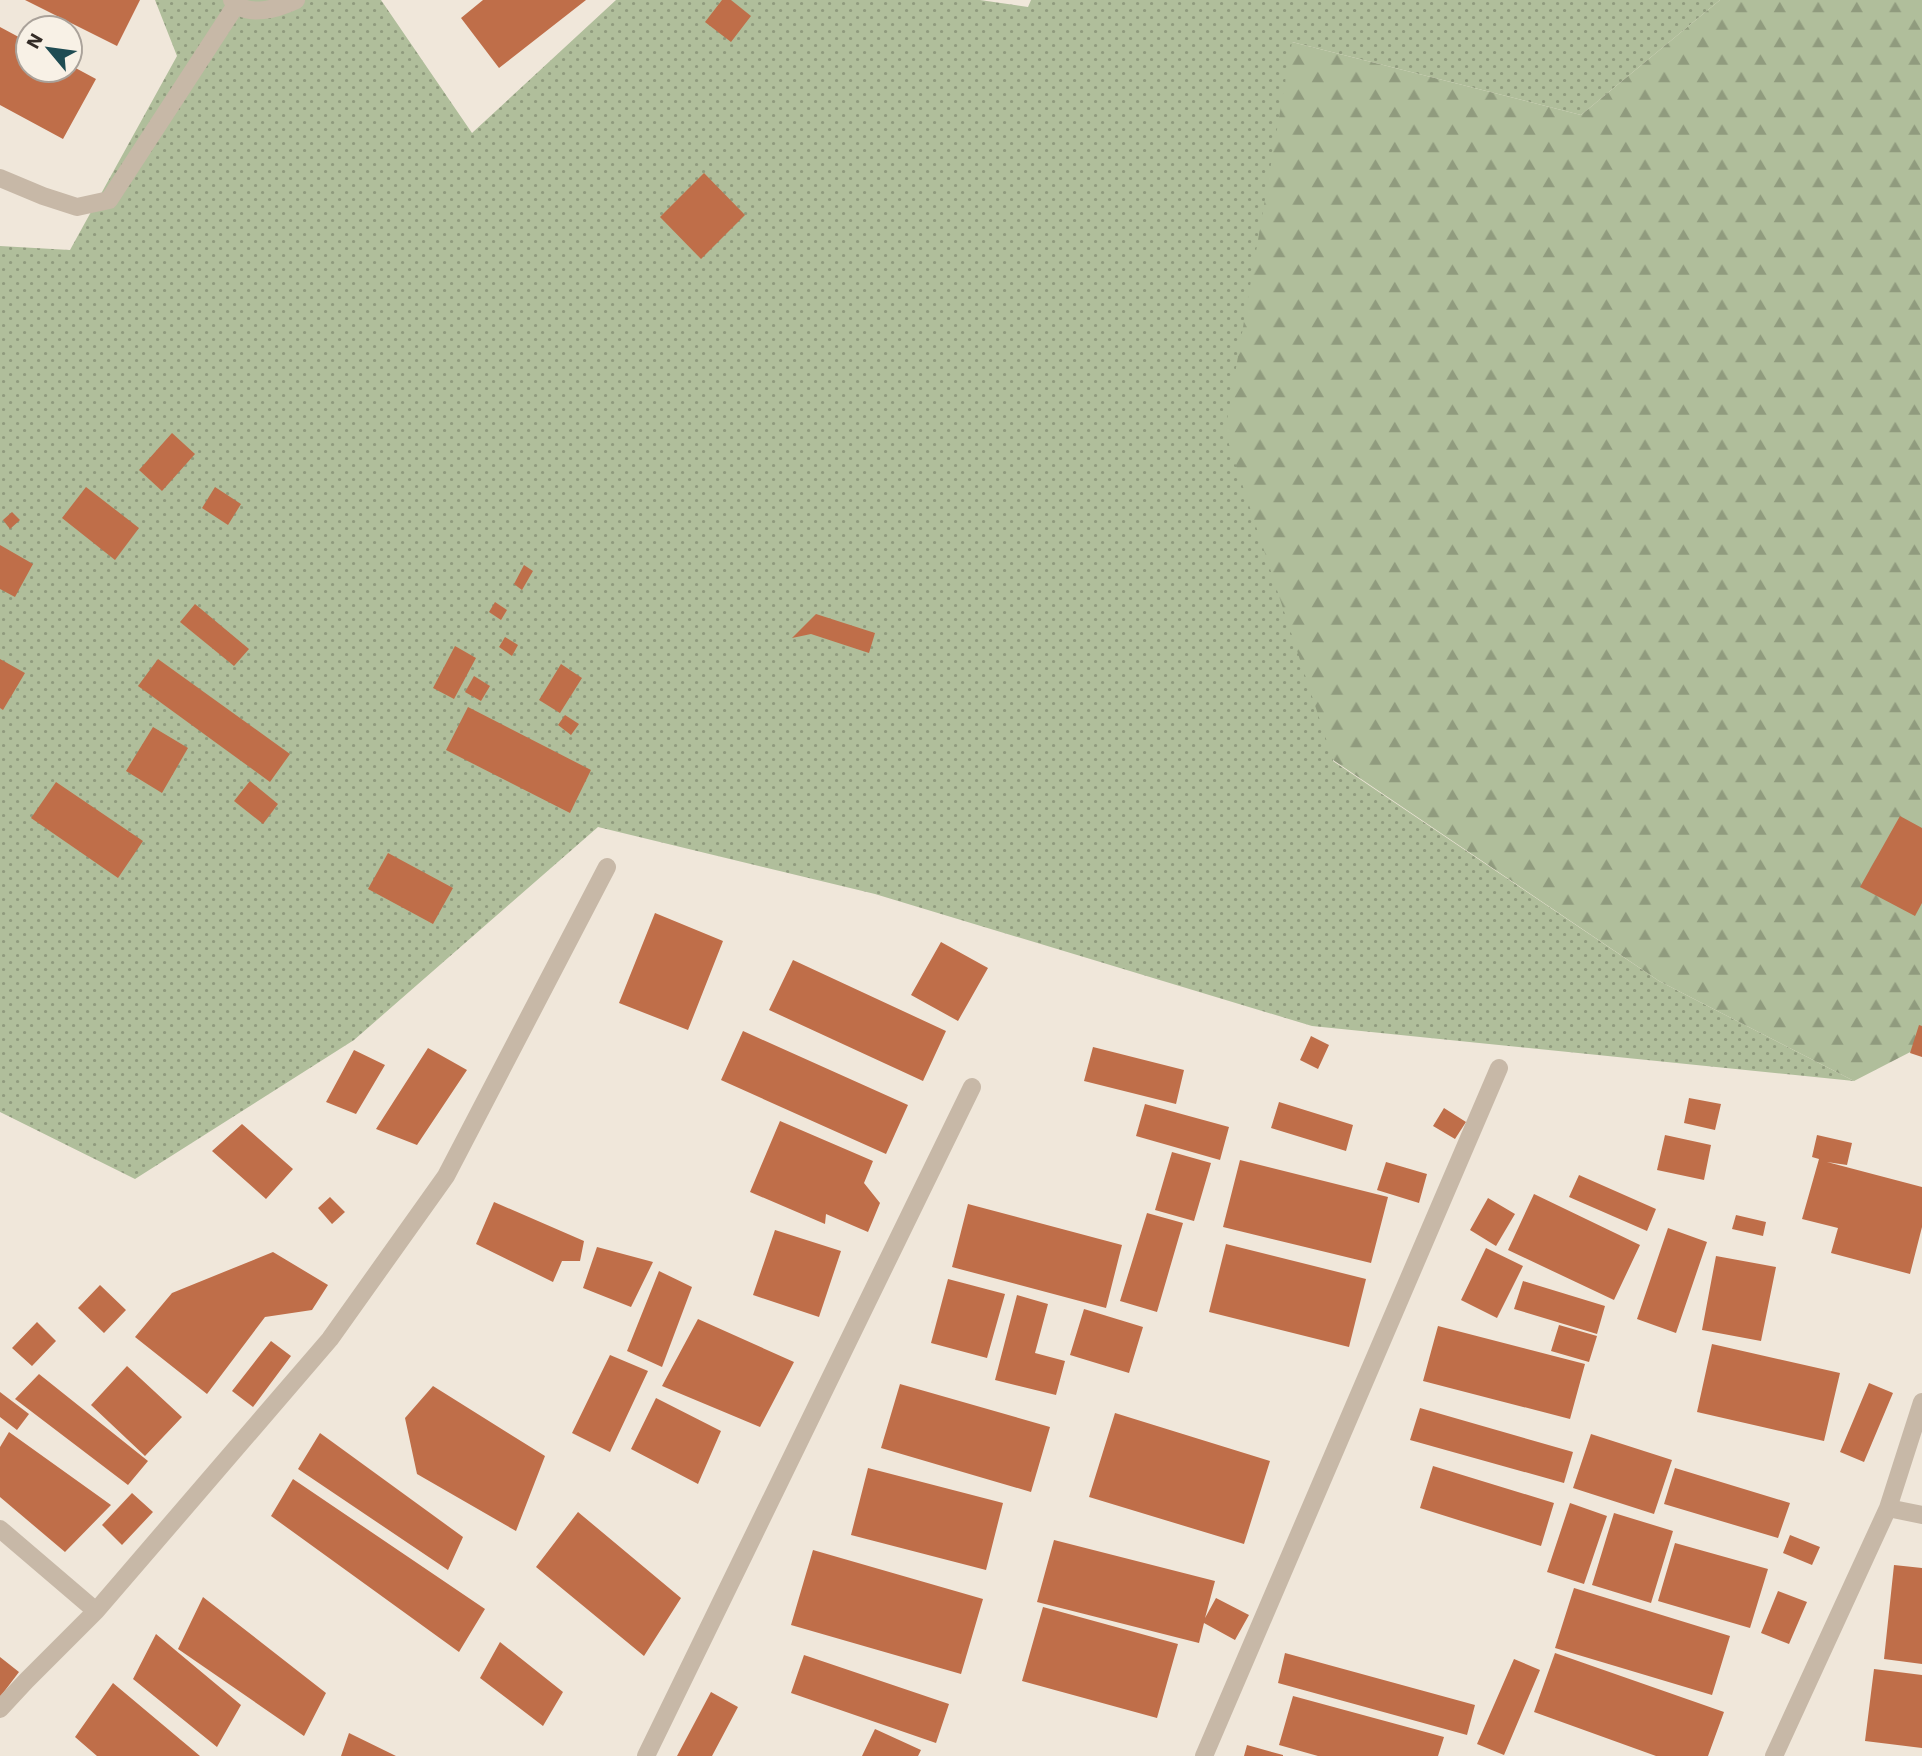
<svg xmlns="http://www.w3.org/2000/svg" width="1922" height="1756" font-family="'Work Sans',sans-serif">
<defs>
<pattern id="green-dots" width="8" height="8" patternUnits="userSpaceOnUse" patternTransform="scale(1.75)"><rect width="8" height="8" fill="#b0be9b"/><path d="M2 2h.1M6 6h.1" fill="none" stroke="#909b7e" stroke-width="1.8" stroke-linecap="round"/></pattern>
<pattern id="forest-firs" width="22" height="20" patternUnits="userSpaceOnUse" patternTransform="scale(1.75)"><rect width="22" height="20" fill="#b0be9b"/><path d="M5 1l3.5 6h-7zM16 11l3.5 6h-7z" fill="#909b7e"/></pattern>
</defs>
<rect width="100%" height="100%" fill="#f0e7da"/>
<path fill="url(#green-dots)" d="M 155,0 L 381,0 L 472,133 L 616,0 L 980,0 L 1028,7 L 1031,0 L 1720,0 L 1581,115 L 1292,42 L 1333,761 L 1659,981 L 1854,1081 L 1312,1026 L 875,894 L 598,827 L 354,1040 L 135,1179 L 0,1112 L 0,246 L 70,250 L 177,56 Z"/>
<path fill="url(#forest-firs)" d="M 1720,0 L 1922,0 L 1922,1046 L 1854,1081 L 1659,981 L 1333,760 L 1225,432 L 1292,42 L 1581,115 Z"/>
<path fill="#bf6e49" d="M 25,0 L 140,0 L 117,46 Z
M 483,0 L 586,0 L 499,68 L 461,18 Z
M 722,0 L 731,0 L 751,16 L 731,42 L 705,22 Z
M 0,27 L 28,42 L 28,70 L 70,70 L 70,65 L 96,79 L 63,139 L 0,105 Z
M 704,173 L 745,215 L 701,259 L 660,217 Z
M 172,433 L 195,454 L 162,491 L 139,470 Z
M 86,487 L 139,528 L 115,560 L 62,518 Z
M 215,487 L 241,504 L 228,525 L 202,508 Z
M 12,512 L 20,520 L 10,529 L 3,520 Z
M 0,545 L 33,564 L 15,597 L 0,589 Z
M 524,565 L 533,571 L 522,590 L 514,584 Z
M 495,602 L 507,610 L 501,620 L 489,612 Z
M 195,604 L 249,649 L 234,666 L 180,622 Z
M 816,614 L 875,633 L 869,653 L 811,634 L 792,638 Z
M 505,637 L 518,645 L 512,656 L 499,647 Z
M 455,646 L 476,658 L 454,699 L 433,688 Z
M 0,659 L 25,673 L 3,710 L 0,708 Z
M 158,659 L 290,754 L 270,782 L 138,686 Z
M 561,664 L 582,678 L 560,713 L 539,700 Z
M 474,676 L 490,686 L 481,701 L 465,692 Z
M 468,707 L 591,770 L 570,813 L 446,750 Z
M 565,715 L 579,724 L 571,735 L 558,725 Z
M 153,727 L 188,748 L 162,793 L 126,771 Z
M 250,781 L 278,804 L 263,824 L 234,801 Z
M 56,782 L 143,841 L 118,878 L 31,818 Z
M 1900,816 L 1922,828 L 1922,903 L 1915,916 L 1860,887 Z
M 388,853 L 453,888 L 433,924 L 368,889 Z
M 655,913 L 723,941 L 688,1030 L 619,1003 Z
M 941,942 L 988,968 L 958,1021 L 911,995 Z
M 793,960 L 946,1031 L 923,1081 L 769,1010 Z
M 1919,1025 L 1922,1026 L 1922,1057 L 1910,1053 Z
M 743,1031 L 908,1105 L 886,1154 L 721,1080 Z
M 1311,1036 L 1329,1045 L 1318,1069 L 1300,1060 Z
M 1093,1047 L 1184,1070 L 1176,1104 L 1084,1081 Z
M 428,1048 L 467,1070 L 417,1145 L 376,1129 Z
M 354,1050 L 385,1065 L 356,1114 L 326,1102 Z
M 1689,1098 L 1721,1104 L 1715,1130 L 1684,1123 Z
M 1279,1102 L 1353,1125 L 1346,1151 L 1271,1128 Z
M 1145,1104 L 1229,1127 L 1220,1160 L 1136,1136 Z
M 1444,1108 L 1466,1122 L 1455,1139 L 1433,1126 Z
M 780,1121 L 873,1161 L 864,1183 L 880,1203 L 868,1232 L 826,1214 L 825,1224 L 750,1192 Z
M 242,1124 L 293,1169 L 266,1199 L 212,1151 Z
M 1665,1135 L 1711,1145 L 1704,1180 L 1657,1170 Z
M 1817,1135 L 1852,1143 L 1847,1165 L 1827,1162 L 1922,1187 L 1922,1227 L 1910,1274 L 1831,1253 L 1838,1228 L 1802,1219 L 1819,1159 L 1812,1157 Z
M 1172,1152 L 1211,1163 L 1194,1221 L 1155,1210 Z
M 1240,1160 L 1388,1197 L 1371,1263 L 1223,1227 Z
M 1386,1162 L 1427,1174 L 1419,1203 L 1377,1190 Z
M 1579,1175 L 1656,1209 L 1647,1231 L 1569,1197 Z
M 1534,1194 L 1640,1245 L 1614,1300 L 1508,1250 Z
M 330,1197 L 345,1212 L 332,1224 L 318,1208 Z
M 1488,1198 L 1515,1214 L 1496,1246 L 1470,1230 Z
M 494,1202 L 584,1241 L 580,1261 L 562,1261 L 553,1282 L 476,1244 Z
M 968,1204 L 1122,1245 L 1106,1308 L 952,1267 Z
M 1147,1213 L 1183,1223 L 1157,1312 L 1120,1301 Z
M 1736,1215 L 1766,1222 L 1763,1236 L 1732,1229 Z
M 1668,1228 L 1707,1242 L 1676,1333 L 1637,1319 Z
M 775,1230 L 841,1251 L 819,1317 L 753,1295 Z
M 1226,1244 L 1366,1279 L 1349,1347 L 1209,1312 Z
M 597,1247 L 653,1262 L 631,1307 L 583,1288 Z
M 1486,1248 L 1523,1266 L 1497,1318 L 1461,1300 Z
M 273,1252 L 328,1285 L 312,1310 L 265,1317 L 207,1394 L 135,1337 L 172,1293 Z
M 1716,1256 L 1776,1267 L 1761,1341 L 1702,1330 Z
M 659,1271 L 692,1287 L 662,1367 L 627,1351 Z
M 948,1279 L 1005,1294 L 987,1358 L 931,1343 Z
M 1523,1281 L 1605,1306 L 1597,1334 L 1514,1309 Z
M 100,1285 L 126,1310 L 104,1333 L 78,1308 Z
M 1017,1295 L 1048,1304 L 1035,1353 L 1065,1361 L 1056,1395 L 995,1380 Z
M 1084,1309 L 1143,1327 L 1129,1373 L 1070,1355 Z
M 698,1319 L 794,1362 L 760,1427 L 662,1386 Z
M 37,1322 L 56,1341 L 32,1366 L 12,1348 Z
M 1559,1325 L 1597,1336 L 1589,1362 L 1551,1351 Z
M 1438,1326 L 1585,1364 L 1570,1419 L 1423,1381 Z
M 271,1341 L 291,1356 L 253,1407 L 232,1391 Z
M 1712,1344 L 1840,1373 L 1824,1441 L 1697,1412 Z
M 610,1355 L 648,1371 L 610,1452 L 572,1433 Z
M 127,1366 L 182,1417 L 145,1456 L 91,1405 Z
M 39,1374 L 148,1461 L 128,1485 L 15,1399 Z
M 1869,1383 L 1893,1393 L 1864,1462 L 1840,1452 Z
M 900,1384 L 1050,1427 L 1031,1492 L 881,1448 Z
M 433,1386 L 545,1456 L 516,1531 L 417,1474 L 405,1418 Z
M 0,1392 L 29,1414 L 17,1430 L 0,1417 Z
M 656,1398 L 721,1431 L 698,1484 L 631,1449 Z
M 1420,1408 L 1573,1452 L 1564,1483 L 1410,1440 Z
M 1115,1413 L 1270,1461 L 1244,1544 L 1089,1497 Z
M 9,1432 L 111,1505 L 65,1552 L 0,1497 L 0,1447 Z
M 320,1433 L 463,1537 L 448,1570 L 298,1469 Z
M 1591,1434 L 1672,1460 L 1654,1514 L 1573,1488 Z
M 1433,1466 L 1554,1503 L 1541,1546 L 1420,1508 Z
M 868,1468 L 1003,1503 L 986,1570 L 851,1535 Z
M 1675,1468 L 1790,1503 L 1778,1538 L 1664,1504 Z
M 293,1479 L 485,1609 L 459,1652 L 271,1516 Z
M 132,1493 L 153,1512 L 122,1545 L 102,1525 Z
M 1570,1503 L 1607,1516 L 1584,1584 L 1547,1572 Z
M 578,1512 L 681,1598 L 644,1656 L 536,1567 Z
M 1614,1513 L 1673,1531 L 1651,1603 L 1592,1585 Z
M 1790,1535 L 1820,1547 L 1812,1565 L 1783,1553 Z
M 1054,1540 L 1215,1581 L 1205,1618 L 1216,1598 L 1249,1615 L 1235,1640 L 1204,1623 L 1199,1643 L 1037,1602 Z
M 1675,1543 L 1768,1569 L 1750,1628 L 1658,1601 Z
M 813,1550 L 983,1599 L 961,1674 L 791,1625 Z
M 1894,1565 L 1922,1568 L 1922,1664 L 1884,1659 Z
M 1574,1588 L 1730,1636 L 1712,1695 L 1555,1648 Z
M 1778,1591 L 1807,1602 L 1789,1644 L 1761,1633 Z
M 203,1597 L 326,1693 L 304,1736 L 178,1649 Z
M 1043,1607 L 1178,1644 L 1157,1718 L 1022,1681 Z
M 156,1634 L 241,1705 L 217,1747 L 133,1679 Z
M 500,1642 L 563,1692 L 543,1726 L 480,1678 Z
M 1285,1653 L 1475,1705 L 1467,1735 L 1278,1683 Z
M 1555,1653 L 1724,1712 L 1708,1756 L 1656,1756 L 1534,1712 Z
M 804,1655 L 949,1704 L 936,1743 L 791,1693 Z
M 0,1657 L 19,1672 L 0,1697 Z
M 1514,1659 L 1540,1670 L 1504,1755 L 1477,1744 Z
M 1874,1669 L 1922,1675 L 1922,1748 L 1865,1741 Z
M 113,1683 L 200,1756 L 97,1756 L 75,1737 Z
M 711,1692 L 738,1707 L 712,1756 L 677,1756 Z
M 1293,1696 L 1444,1737 L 1438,1756 L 1318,1756 L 1279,1745 Z
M 875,1729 L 921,1750 L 918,1756 L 862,1756 Z
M 349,1733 L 396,1756 L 341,1756 Z
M 1247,1745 L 1283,1755 L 1283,1756 L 1244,1756 Z"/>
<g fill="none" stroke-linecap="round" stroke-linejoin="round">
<path stroke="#c7b8a7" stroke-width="18" d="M 232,0 C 247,19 279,8 296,0
M 0,178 L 43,196 L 77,207 L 109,200 L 236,5
M 1888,1508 L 1922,1515
M 0,1529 L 96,1611
M 0,1709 L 26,1681 L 96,1611 L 330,1339 L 446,1176 L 607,867
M 646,1756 L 972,1087
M 1204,1756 L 1499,1068
M 1774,1756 L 1888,1508 L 1922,1402"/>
</g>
<g transform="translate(49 49) rotate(299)"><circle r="33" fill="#f8f1e6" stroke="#aaa29a" stroke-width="2"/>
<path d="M0-5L12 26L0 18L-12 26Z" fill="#1f4c53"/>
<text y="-10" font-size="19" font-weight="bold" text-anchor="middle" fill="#342c27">N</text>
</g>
</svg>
